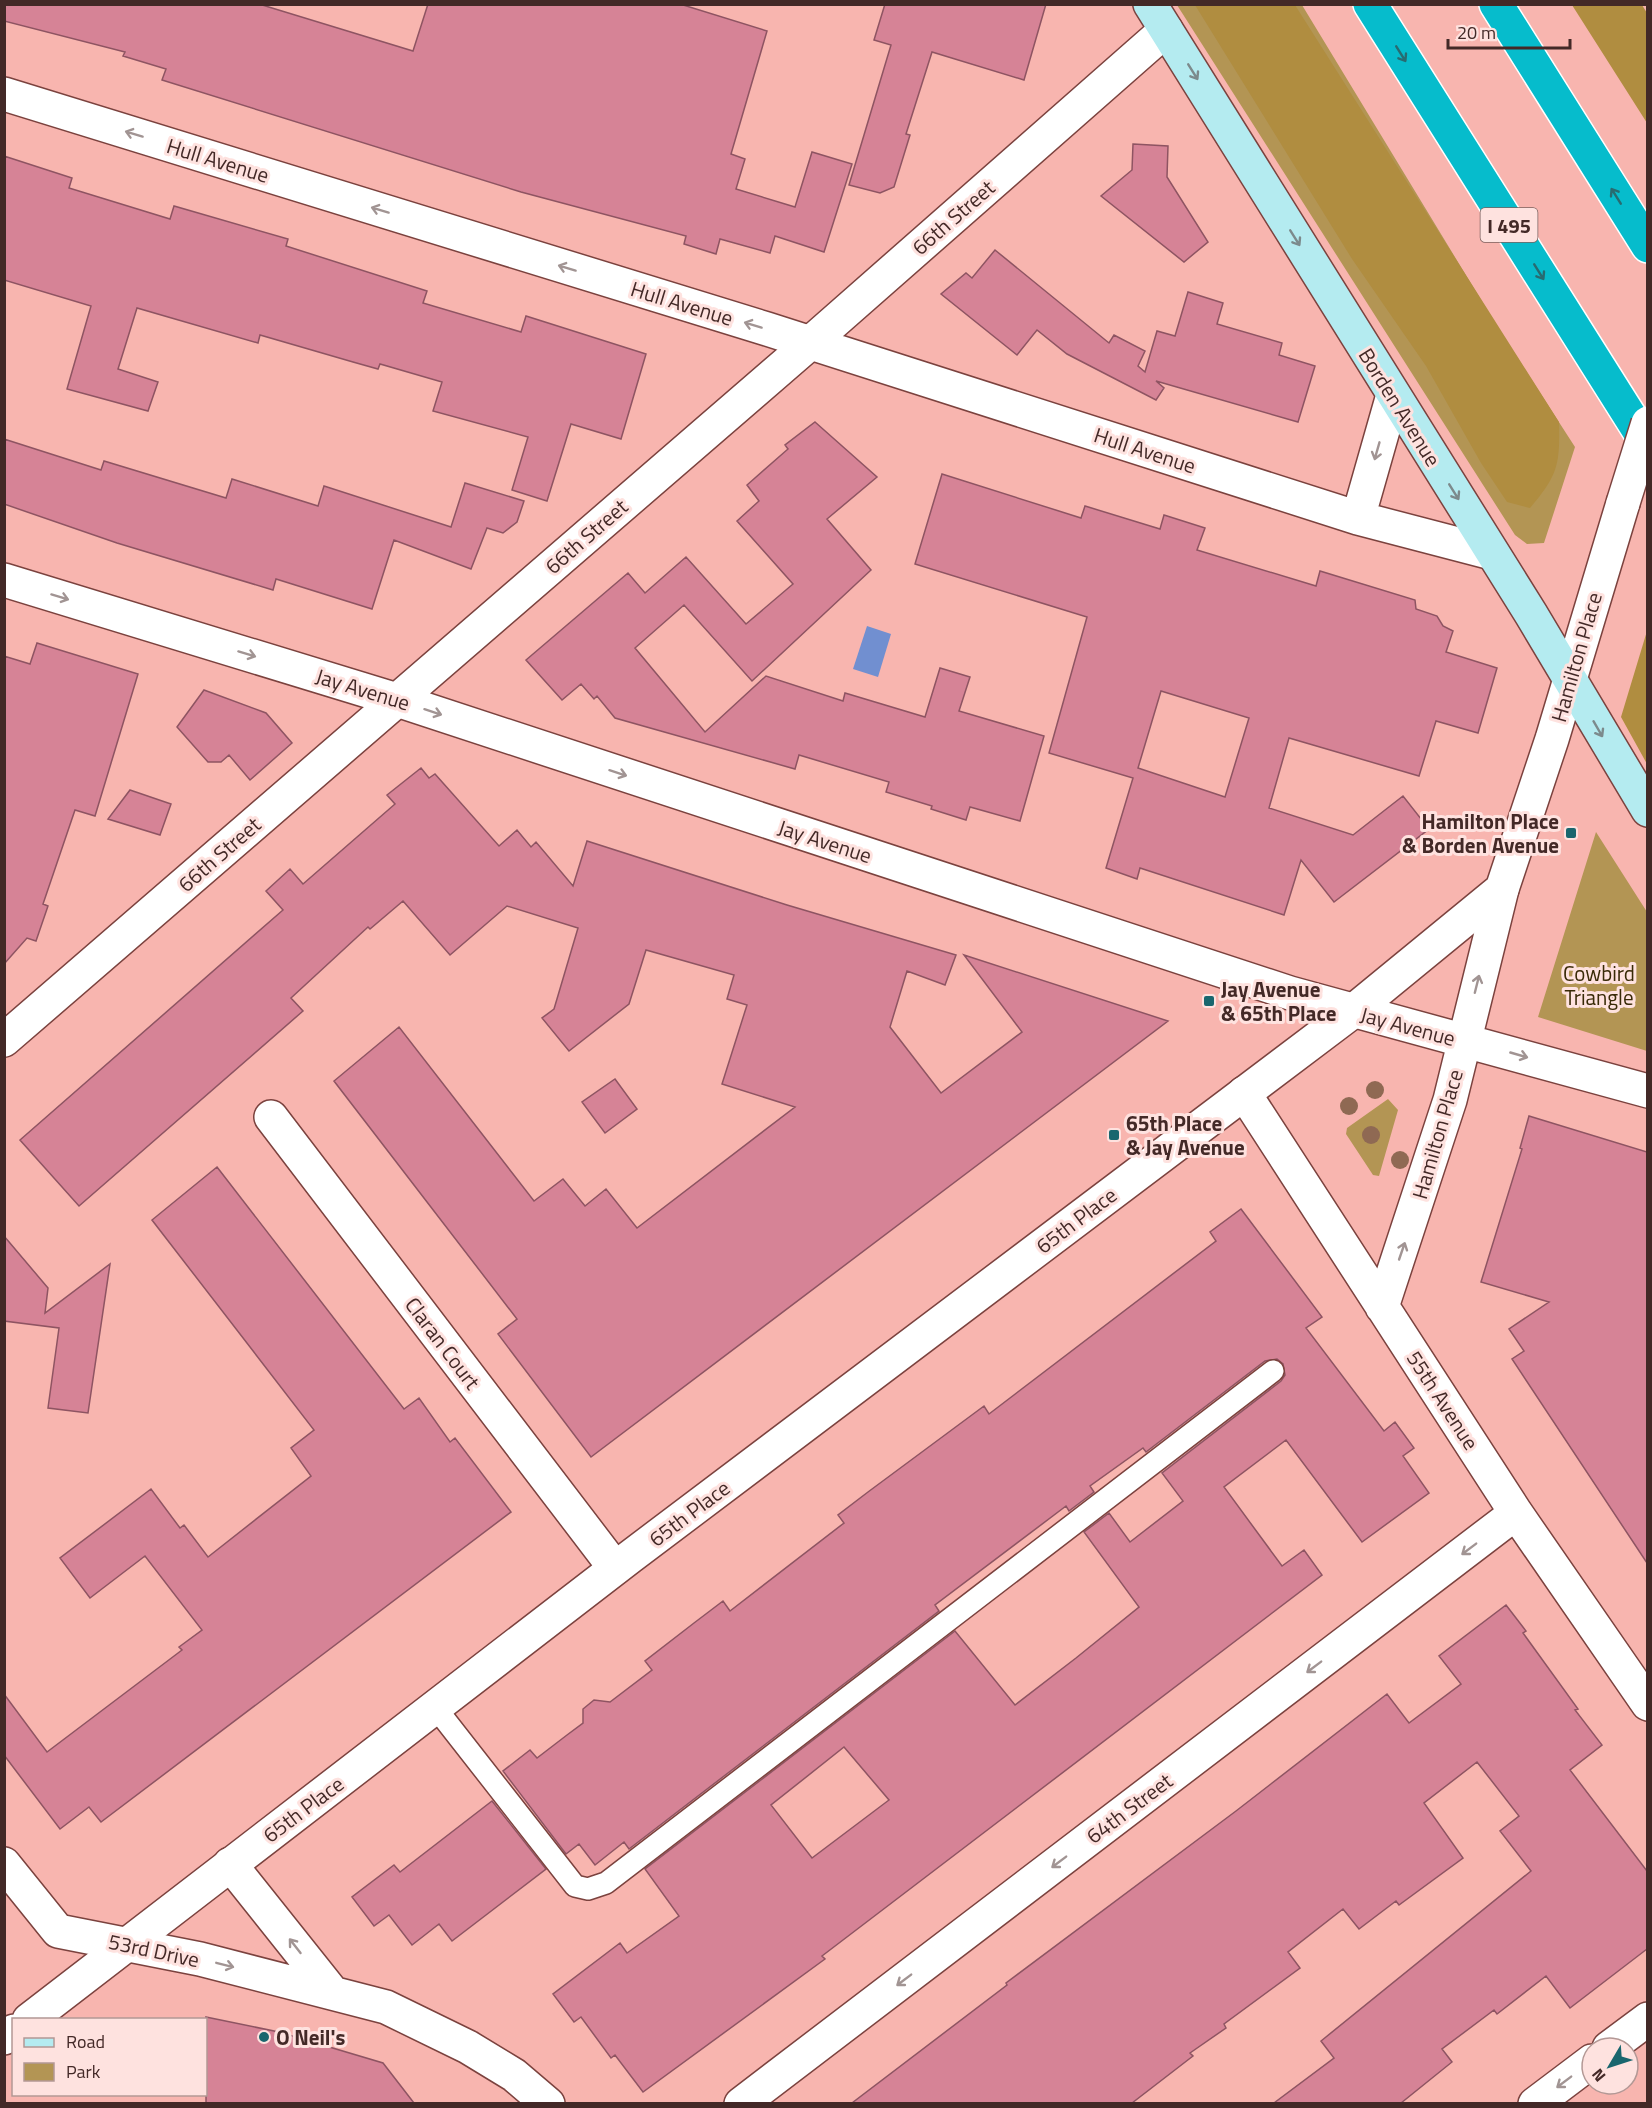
<svg xmlns="http://www.w3.org/2000/svg" width="1652" height="2108" font-family="'Titillium Web',sans-serif">
<rect width="100%" height="100%" fill="#f8b5af"/>
<path fill="#b39554" d="M 1177,5 L 1302,5 L 1495,323 L 1575,447 L 1544,543 L 1527,544 L 1515,535 Z
M 1596,832 L 1647,912 L 1647,1051 L 1538,1017 Z
M 1388,1099 L 1398,1110 L 1379,1176 L 1373,1175 L 1346,1134 L 1347,1128 Z"/>
<path fill="#b08d40" d="M 1195,5 L 1295,5 L 1559,422 C 1560,465 1558,475 1530,508 L 1507,502 L 1481,463 L 1426,366 L 1352,259 Z
M 1572,5 L 1642,5 L 1647,13 L 1647,123 Z
M 1647,631 L 1647,764 L 1621,717 Z"/>
<path fill="#718fd0" d="M 867,626 L 891,634 L 878,677 L 853,669 Z"/>
<path fill="#d68396" stroke="#8e5462" stroke-width="1.5" fill-rule="evenodd" d="M 4,4 L 259,4 L 413,51 L 428,4 L 680,4 L 767,31 L 731,154 L 745,159 L 736,189 L 795,207 L 812,152 L 852,164 L 824,252 L 775,236 L 770,253 L 720,239 L 716,254 L 684,244 L 686,236 L 521,192 L 162,80 L 166,69 L 123,56 L 125,52 L 4,21 Z
M 885,4 L 1046,4 L 1024,80 L 932,52 L 906,134 L 910,135 L 894,187 L 880,193 L 849,185 L 891,45 L 874,40 Z
M 1133,144 L 1168,146 L 1167,177 L 1208,242 L 1184,262 L 1101,196 L 1132,170 Z
M 4,156 L 72,178 L 69,188 L 170,219 L 174,206 L 288,239 L 286,246 L 427,291 L 423,303 L 521,332 L 526,316 L 646,354 L 621,439 L 571,424 L 547,501 L 512,490 L 528,437 L 433,411 L 442,382 L 380,364 L 378,369 L 353,362 L 260,335 L 258,343 L 137,308 L 118,369 L 158,382 L 148,411 L 67,389 L 91,306 L 4,280 Z
M 995,250 L 1109,343 L 1114,335 L 1145,351 L 1138,366 L 1145,372 L 1157,331 L 1175,336 L 1188,292 L 1223,303 L 1217,324 L 1282,343 L 1279,355 L 1315,366 L 1298,422 L 1156,381 L 1164,388 L 1156,400 L 1067,354 L 1037,330 L 1017,355 L 941,294 L 966,273 L 972,278 Z
M 815,422 L 877,477 L 827,519 L 871,570 L 752,681 L 684,605 L 635,648 L 705,732 L 766,676 L 843,701 L 845,693 L 925,717 L 940,668 L 970,677 L 959,711 L 1044,736 L 1020,821 L 970,807 L 966,820 L 931,809 L 932,806 L 886,792 L 889,782 L 799,755 L 795,769 L 615,718 L 597,696 L 594,699 L 581,684 L 562,700 L 526,660 L 628,573 L 645,593 L 686,557 L 746,624 L 793,584 L 737,521 L 759,501 L 747,485 L 788,449 L 785,445 Z
M 4,439 L 101,470 L 104,461 L 226,498 L 232,479 L 318,506 L 324,486 L 451,527 L 465,483 L 524,501 L 517,522 L 503,533 L 487,528 L 471,569 L 394,540 L 372,609 L 276,579 L 273,590 L 117,543 L 4,504 Z
M 942,474 L 1081,518 L 1085,506 L 1160,529 L 1164,515 L 1205,528 L 1197,550 L 1316,586 L 1320,571 L 1415,600 L 1416,609 L 1437,616 L 1443,626 L 1453,631 L 1446,652 L 1497,668 L 1478,733 L 1436,721 L 1419,776 L 1289,738 L 1269,808 L 1353,835 L 1403,796 L 1429,829 L 1334,902 L 1301,860 L 1284,915 L 1140,868 L 1137,879 L 1106,868 L 1133,778 L 1049,753 L 1087,617 L 915,564 ZM 1161,691 L 1249,718 L 1225,797 L 1138,768 Z
M 37,643 L 138,674 L 95,816 L 75,810 L 43,904 L 48,906 L 36,941 L 27,938 L 4,964 L 4,656 L 30,664 Z
M 204,690 L 266,713 L 292,743 L 250,780 L 229,755 L 221,762 L 208,762 L 177,727 Z
M 421,768 L 429,778 L 435,774 L 499,846 L 517,830 L 531,847 L 536,842 L 573,886 L 587,841 L 787,905 L 956,955 L 945,985 L 907,971 L 890,1027 L 941,1093 L 1022,1032 L 964,955 L 1168,1021 L 591,1457 L 498,1334 L 517,1319 L 334,1081 L 399,1027 L 534,1201 L 563,1179 L 585,1206 L 606,1189 L 637,1228 L 795,1107 L 722,1084 L 747,1005 L 727,999 L 734,975 L 646,950 L 629,1004 L 569,1051 L 542,1018 L 554,1009 L 578,928 L 507,906 L 450,955 L 403,901 L 370,929 L 368,927 L 291,998 L 303,1011 L 79,1206 L 20,1140 L 283,910 L 266,891 L 290,869 L 303,884 L 395,804 L 387,795 Z
M 130,790 L 171,804 L 160,835 L 108,819 Z
M 615,1079 L 637,1109 L 605,1133 L 582,1102 Z
M 1529,1116 L 1647,1152 L 1647,1563 L 1512,1359 L 1524,1351 L 1509,1329 L 1549,1302 L 1481,1282 L 1522,1149 L 1520,1148 Z
M 217,1167 L 404,1409 L 419,1398 L 450,1442 L 455,1438 L 511,1512 L 101,1822 L 89,1807 L 60,1829 L 4,1755 L 4,1694 L 47,1752 L 182,1650 L 179,1647 L 202,1630 L 145,1556 L 90,1598 L 60,1558 L 151,1489 L 180,1528 L 184,1525 L 208,1557 L 311,1476 L 291,1448 L 314,1430 L 152,1220 Z
M 1241,1209 L 1322,1317 L 1306,1328 L 1384,1431 L 1395,1422 L 1414,1448 L 1403,1456 L 1429,1493 L 1362,1542 L 1286,1440 L 1224,1487 L 1282,1566 L 1304,1550 L 1322,1575 L 822,1956 L 825,1959 L 643,2092 L 615,2055 L 611,2058 L 581,2017 L 574,2022 L 553,1994 L 620,1943 L 627,1953 L 679,1916 L 645,1869 L 955,1631 L 1015,1705 L 1076,1658 L 1139,1607 L 1084,1532 L 1109,1513 L 1130,1542 L 1183,1501 L 1162,1473 L 1281,1381 L 1285,1375 L 1283,1364 L 1277,1359 L 1265,1361 L 1146,1452 L 1143,1448 L 1090,1486 L 1094,1492 L 1069,1511 L 1066,1506 L 935,1605 L 939,1611 L 629,1849 L 624,1842 L 595,1865 L 579,1844 L 566,1854 L 503,1771 L 530,1750 L 537,1758 L 567,1735 L 583,1723 L 583,1709 L 594,1700 L 610,1702 L 652,1670 L 645,1661 L 694,1623 L 723,1601 L 730,1611 L 844,1523 L 838,1515 L 868,1492 L 984,1406 L 989,1414 L 1216,1241 L 1210,1232 ZM 844,1747 L 889,1800 L 812,1858 L 771,1805 Z
M 4,1236 L 48,1288 L 45,1313 L 110,1264 L 88,1413 L 48,1408 L 59,1328 L 4,1321 Z
M 1506,1605 L 1526,1631 L 1523,1633 L 1578,1709 L 1575,1710 L 1602,1745 L 1570,1770 L 1647,1871 L 1647,1949 L 1570,2008 L 1546,1976 L 1497,2014 L 1494,2010 L 1442,2049 L 1452,2062 L 1401,2103 L 1274,2103 L 1334,2058 L 1321,2041 L 1531,1871 L 1500,1831 L 1519,1816 L 1477,1762 L 1424,1803 L 1463,1858 L 1399,1905 L 1396,1901 L 1359,1929 L 1343,1909 L 1288,1952 L 1300,1968 L 1224,2024 L 1226,2028 L 1190,2053 L 1193,2056 L 1132,2103 L 852,2103 L 1007,1985 L 1006,1983 L 1236,1811 L 1387,1694 L 1409,1723 L 1461,1684 L 1439,1656 Z
M 492,1801 L 546,1869 L 452,1941 L 439,1924 L 412,1945 L 389,1915 L 374,1926 L 352,1897 L 394,1865 L 400,1872 Z
M 206,2017 L 279,2032 L 383,2063 L 414,2103 L 206,2103 Z"/>
<g fill="none" stroke-linecap="round" stroke-linejoin="round">
<g stroke="#7b423e" stroke-width="24">
<path id="service" d="M 435,1707 L 575,1886 L 588,1889 L 606,1883 L 1273,1371"/>
</g>
<g stroke="#7b423e" stroke-width="36">
<path id="minor" d="M 4,94 L 767,329 L 1358,518 L 1492,553
M 1358,518 L 1393,395
M 4,580 L 397,700 L 1290,993 L 1648,1091
M 4,1040 L 809,344 L 1166,30
M 1244,1093 L 1516,1513 L 1648,1704
M 271,1117 L 615,1568
M 1382,1307 L 1450,1100 L 1502,889
M 4,1864 L 58,1931 L 200,1959 L 386,2007 L 468,2047 L 514,2075 L 548,2104
M 230,1864 L 332,1992
M 1609,2048 L 1648,2019
M 741,2104 L 1516,1513
M 1535,2104 L 1592,2061"/>
</g>
<g stroke="#7b423e" stroke-width="36">
<path id="tertiary" d="M 29,2020 L 630,1557 L 1352,1012 L 1502,889 L 1552,739 L 1623,503
M 4,2038 L 14,2031"/>
</g>
<g stroke="#7b423e" stroke-width="36">
<path id="secondary" d="M 1150,4 L 1531,614 L 1648,810"/>
</g>
<g stroke="#fff" stroke-width="36">
<path id="motorway" d="M 1370,4 L 1648,445
M 1496,4 L 1648,246"/>
</g>
<use href="#service" stroke="#fff" stroke-width="21"/>
<use href="#minor" stroke="#fff" stroke-width="33"/>
<use href="#tertiary" stroke="#fff" stroke-width="33"/>
<use href="#secondary" stroke="#b4ebf0" stroke-width="33"/>
<use href="#motorway" stroke="#06bccc" stroke-width="33"/>
<g stroke="#7b423e" stroke-width="36" stroke-linecap="butt">
<path id="tertiary-bridge" d="M 1623,503 L 1648,423"/>
</g>
<use href="#tertiary-bridge" stroke="#fff" stroke-width="33"/>
</g>
<g fill="#8f6953">
<circle cx="1375" cy="1090" r="9"/>
<circle cx="1349" cy="1106" r="9"/>
<circle cx="1371" cy="1135" r="9"/>
<circle cx="1400" cy="1160" r="9"/>
</g>
<defs><path id="oneway-shaft" d="M-6 0H5M1.5-3L5.5 0L1.5 3" fill="none" stroke-width="1.6" stroke-linecap="round" stroke-linejoin="round" transform="scale(1.5)"/></defs>
<g stroke="#286b71">
<use href="#oneway-shaft" transform="translate(1401 54) rotate(58)"/>
<use href="#oneway-shaft" transform="translate(1616 196) rotate(-122)"/>
<use href="#oneway-shaft" transform="translate(1539 272) rotate(58)"/>
</g>
<g stroke="#7c8a8c">
<use href="#oneway-shaft" transform="translate(1193 72) rotate(58)"/>
<use href="#oneway-shaft" transform="translate(1295 238) rotate(58)"/>
<use href="#oneway-shaft" transform="translate(1454 492) rotate(58)"/>
<use href="#oneway-shaft" transform="translate(1598 729) rotate(60)"/>
</g>
<g stroke="#a19493">
<use href="#oneway-shaft" transform="translate(134 134) rotate(-163)"/>
<use href="#oneway-shaft" transform="translate(380 210) rotate(-163)"/>
<use href="#oneway-shaft" transform="translate(567 268) rotate(-163)"/>
<use href="#oneway-shaft" transform="translate(753 325) rotate(-163)"/>
<use href="#oneway-shaft" transform="translate(1377 451) rotate(106)"/>
<use href="#oneway-shaft" transform="translate(60 597) rotate(17)"/>
<use href="#oneway-shaft" transform="translate(247 654) rotate(17)"/>
<use href="#oneway-shaft" transform="translate(433 712) rotate(18)"/>
<use href="#oneway-shaft" transform="translate(618 773) rotate(18)"/>
<use href="#oneway-shaft" transform="translate(1477 984) rotate(-76)"/>
<use href="#oneway-shaft" transform="translate(1519 1055) rotate(16)"/>
<use href="#oneway-shaft" transform="translate(1402 1251) rotate(-71)"/>
<use href="#oneway-shaft" transform="translate(1469 1549) rotate(143)"/>
<use href="#oneway-shaft" transform="translate(1314 1667) rotate(143)"/>
<use href="#oneway-shaft" transform="translate(1059 1862) rotate(143)"/>
<use href="#oneway-shaft" transform="translate(295 1946) rotate(-128)"/>
<use href="#oneway-shaft" transform="translate(225 1965) rotate(14)"/>
<use href="#oneway-shaft" transform="translate(904 1980) rotate(143)"/>
<use href="#oneway-shaft" transform="translate(1564 2082) rotate(143)"/>
</g>
<g fill="#1a666e" stroke="#fee2df" stroke-width="2">
<rect x="1565" y="827" width="12" height="12" rx="3"/>
<rect x="1203" y="995" width="12" height="12" rx="3"/>
<rect x="1108" y="1129" width="12" height="12" rx="3"/>
<circle cx="264" cy="2037" r="6"/>
</g>
<g text-anchor="middle" dominant-baseline="central" stroke-width="6" stroke-linejoin="round" paint-order="stroke">
<rect fill="#fee2df" stroke="#7b605e" stroke-width="1.5" x="1480.5" y="208" width="57" height="34" rx="4.5"/>
<g font-size="20" font-weight="bold" fill="#432927">
<text x="1509" y="225">I 495</text>
</g>
<g font-size="21" fill="#432927" stroke="#fee2df">
<text transform="translate(218 160) rotate(17)">Hull Avenue</text>
<text transform="translate(953 217) rotate(-41)">66th Street</text>
<text transform="translate(682 303) rotate(17)">Hull Avenue</text>
<text transform="translate(1400 407) rotate(58)">Borden Avenue</text>
<text transform="translate(1145 450) rotate(18)">Hull Avenue</text>
<text transform="translate(586 536) rotate(-41)">66th Street</text>
<text transform="translate(1576 657) rotate(-74)">Hamilton Place</text>
<text transform="translate(363 689) rotate(17)">Jay Avenue</text>
<text transform="translate(825 841) rotate(18)">Jay Avenue</text>
<text transform="translate(219 854) rotate(-41)">66th Street</text>
<text transform="translate(1408 1026) rotate(15)">Jay Avenue</text>
<text transform="translate(1437 1134) rotate(-74)">Hamilton Place</text>
<text transform="translate(1076 1220) rotate(-37)">65th Place</text>
<text transform="translate(443 1343) rotate(53)">Claran Court</text>
<text transform="translate(1443 1400) rotate(57)">55th Avenue</text>
<text transform="translate(689 1513) rotate(-37)">65th Place</text>
<text transform="translate(1129 1808) rotate(-37)">64th Street</text>
<text transform="translate(303 1809) rotate(-37)">65th Place</text>
<text transform="translate(154 1950) rotate(12)">53rd Drive</text>
</g>
<g font-size="21" font-weight="bold" fill="#432927" stroke="#fee2df" text-anchor="start">
<text x="1559" y="821" text-anchor="end">Hamilton Place<tspan x="1559" dy="24">&amp; Borden Avenue</tspan></text>
<text x="1221" y="989">Jay Avenue<tspan x="1221" dy="24">&amp; 65th Place</tspan></text>
<text x="1126" y="1123">65th Place<tspan x="1126" dy="24">&amp; Jay Avenue</tspan></text>
<text x="276" y="2037">O Neil's</text>
</g>
<g font-size="21" fill="#392a07" stroke="#fee2df">
<text x="1599" y="973">Cowbird<tspan x="1599" dy="24">Triangle</tspan></text>
</g>
</g>
<rect width="1652" height="2108" fill="none" stroke="#432927" stroke-width="12"/>
<rect x="12" y="2018" width="195" height="78" fill="#fee2df" stroke="#b39895" stroke-width="1.5"/>
<rect x="24" y="2038" width="30" height="9" fill="#b4ebf0" stroke="#b39895" stroke-width="1.5"/>
<text x="66" y="2048" font-size="18" fill="#432927">Road</text>
<rect x="24" y="2063" width="30" height="18" fill="#b39554" stroke="#b39895" stroke-width="1.5"/>
<text x="66" y="2078" font-size="18" fill="#432927">Park</text>
<g transform="translate(1610 2066) rotate(231)"><circle r="28" fill="#fee2df" stroke="#b39895" stroke-width="1.5"/>
<path d="M0-4.5L10 22L0 15L-10 22Z" fill="#1a666e"/>
<text y="-9" font-size="16" font-weight="bold" text-anchor="middle" fill="#432927">N</text>
</g>
<path d="M1448 39v9h122v-9" fill="none" stroke="#432927" stroke-width="3"/>
<text x="1457" y="39" font-size="18" fill="#432927" stroke="#fee2df" stroke-width="4.5" paint-order="stroke">20 m</text>
</svg>
